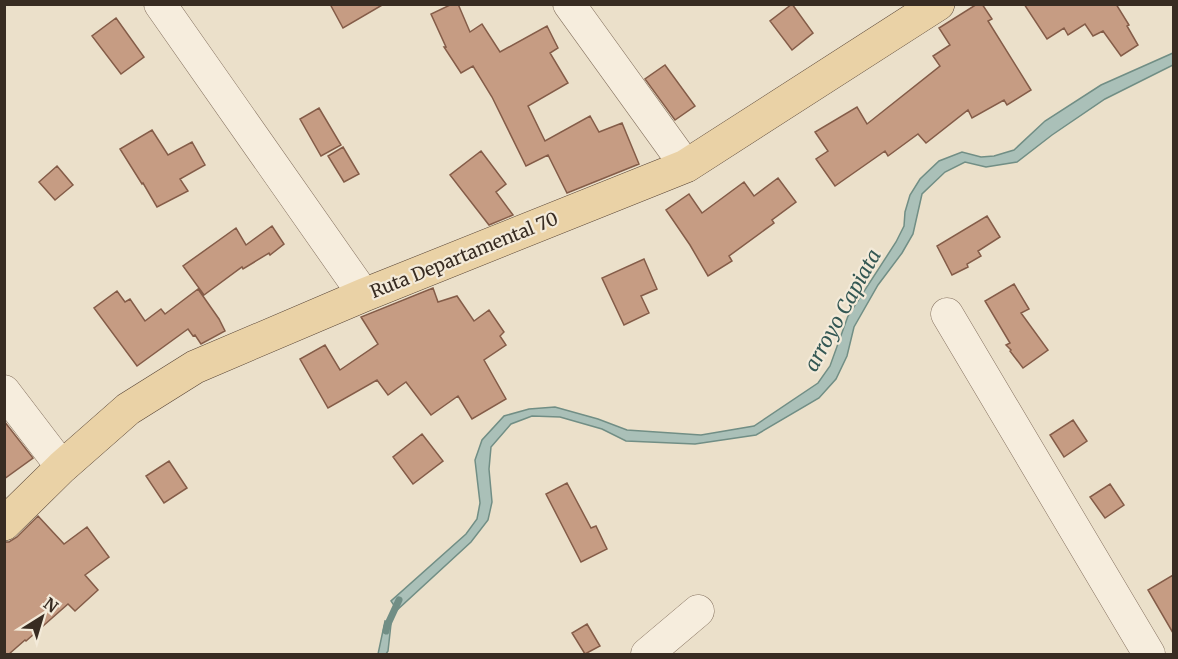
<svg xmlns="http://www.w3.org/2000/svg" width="1178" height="659" font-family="Merriweather,serif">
<rect width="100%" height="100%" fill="#ebe0ca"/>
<path fill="#aac0b8" stroke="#718e85" stroke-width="1.5" d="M 1173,53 L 1173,65 L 1105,99 L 1052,135 L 1017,162 L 986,167 L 965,162 L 945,172 L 922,194 L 913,234 L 902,253 L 878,285 L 854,327 L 847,356 L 836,379 L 819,398 L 756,435 L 695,444 L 626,441 L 602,429 L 560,417 L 532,416 L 511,424 L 491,447 L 489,469 L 492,502 L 488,520 L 471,542 L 397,610 L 391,601 L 466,534 L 477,519 L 480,503 L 475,460 L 482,440 L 504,416 L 529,409 L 555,407 L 598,419 L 627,430 L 701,435 L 754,426 L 818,383 L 830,366 L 848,316 L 896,242 L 904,226 L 905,212 L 910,195 L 920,179 L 939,161 L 962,152 L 981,157 L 994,156 L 1014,150 L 1045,121 L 1101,85 Z
M 385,621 L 391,624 L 388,651 L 386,654 L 378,654 Z"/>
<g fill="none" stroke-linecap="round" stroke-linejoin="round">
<path stroke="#718e85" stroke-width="7" d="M 386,631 L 387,626 L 399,600"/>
</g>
<path fill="#c69c83" stroke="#845c48" stroke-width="1.5" d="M 330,4 L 384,4 L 343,28 Z
M 452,4 L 458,4 L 470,32 L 482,24 L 500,52 L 547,26 L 558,48 L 550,53 L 568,83 L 528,106 L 545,141 L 590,116 L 599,132 L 622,123 L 639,164 L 567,193 L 548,155 L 526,166 L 492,97 L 473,66 L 461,73 L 444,47 L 446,47 L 431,14 Z
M 792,4 L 813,33 L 792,50 L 770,21 Z
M 977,4 L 982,4 L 992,19 L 988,21 L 1031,90 L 1007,105 L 1004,100 L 972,118 L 968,110 L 926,143 L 918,134 L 888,156 L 885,151 L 835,186 L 816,159 L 828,151 L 815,132 L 857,107 L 867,124 L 940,66 L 933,56 L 950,45 L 939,28 Z
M 1024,4 L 1116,4 L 1129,25 L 1127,26 L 1138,45 L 1121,56 L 1103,31 L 1093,36 L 1085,24 L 1068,35 L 1064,28 L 1047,39 Z
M 116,18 L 144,57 L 121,74 L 92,36 Z
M 665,65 L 695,106 L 675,120 L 645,79 Z
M 319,108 L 341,145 L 321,156 L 300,119 Z
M 152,130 L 168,155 L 192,142 L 205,165 L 180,179 L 188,191 L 157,207 L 143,183 L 142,184 L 120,149 Z
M 343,147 L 359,174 L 344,182 L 328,156 Z
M 481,151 L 506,184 L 496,192 L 513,215 L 489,225 L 450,175 Z
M 57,166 L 73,185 L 55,200 L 39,182 Z
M 778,178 L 796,202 L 772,220 L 774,223 L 729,256 L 732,261 L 708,276 L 690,245 L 666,210 L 689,194 L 702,213 L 744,182 L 754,196 Z
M 987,216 L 1000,237 L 978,251 L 981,256 L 967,264 L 968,267 L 952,275 L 937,246 Z
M 272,226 L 284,244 L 270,255 L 269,253 L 243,269 L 242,267 L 204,295 L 183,266 L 236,228 L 246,245 Z
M 644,259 L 657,289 L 641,296 L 649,313 L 624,325 L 602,278 Z
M 1014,284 L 1029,309 L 1021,313 L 1048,350 L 1023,368 L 1010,351 L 1011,350 L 1006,345 L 1010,343 L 985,301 Z
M 433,288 L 438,302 L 457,296 L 474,321 L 489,310 L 504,332 L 500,336 L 506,345 L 484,360 L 506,399 L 472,419 L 458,396 L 431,415 L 406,382 L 388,395 L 377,380 L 328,408 L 300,359 L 325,345 L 340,370 L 378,344 L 361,317 Z
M 198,289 L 219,319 L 225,331 L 201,344 L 195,335 L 193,336 L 188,329 L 137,366 L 94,308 L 117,291 L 125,302 L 130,299 L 145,321 L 161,309 L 165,314 Z
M 1073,420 L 1087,441 L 1064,457 L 1050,435 Z
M 4,421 L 33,458 L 4,479 Z
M 422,434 L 443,461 L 413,484 L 393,457 Z
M 169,461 L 187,488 L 164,503 L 146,476 Z
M 567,483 L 591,528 L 596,526 L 607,549 L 581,562 L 546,494 Z
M 1110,484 L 1124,505 L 1105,518 L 1090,497 Z
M 38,516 L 64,544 L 87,527 L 109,557 L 85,575 L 98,590 L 75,611 L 68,604 L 26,641 L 25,640 L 9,654 L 4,654 L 4,542 L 9,542 L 17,537 Z
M 1173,575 L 1173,633 L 1148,590 Z
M 587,624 L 600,646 L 585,654 L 572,633 Z"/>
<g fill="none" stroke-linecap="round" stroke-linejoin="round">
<g stroke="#867260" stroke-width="33">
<path id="minor" d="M 160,4 L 364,295
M 569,4 L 686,166
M 947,314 L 1149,654
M 4,391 L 62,467
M 647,654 L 698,611"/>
</g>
<g stroke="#554133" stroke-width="34">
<path id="major" d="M 4,524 L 62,467 L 128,409 L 195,367 L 364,295 L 686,166 L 938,4"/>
</g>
<use href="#minor" stroke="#f6eddd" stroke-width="32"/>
<use href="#major" stroke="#ead2a6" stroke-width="33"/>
</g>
<g text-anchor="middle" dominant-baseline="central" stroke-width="4.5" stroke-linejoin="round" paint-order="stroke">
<g font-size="18" fill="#382c22" stroke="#f3ead9">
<text transform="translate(464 255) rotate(-22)">Ruta Departamental 70</text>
</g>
<g font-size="20" font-style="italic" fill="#335753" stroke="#f3ead9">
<text transform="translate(842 310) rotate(-61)">arroyo Capiata</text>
</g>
</g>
<rect width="1178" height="659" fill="none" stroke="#382c22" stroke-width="12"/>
<g transform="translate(42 617) rotate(37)" stroke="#f3ead9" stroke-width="4.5" paint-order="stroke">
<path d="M0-4.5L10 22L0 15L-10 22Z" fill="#382c22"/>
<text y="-9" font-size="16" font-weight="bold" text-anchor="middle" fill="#382c22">N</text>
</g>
</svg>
